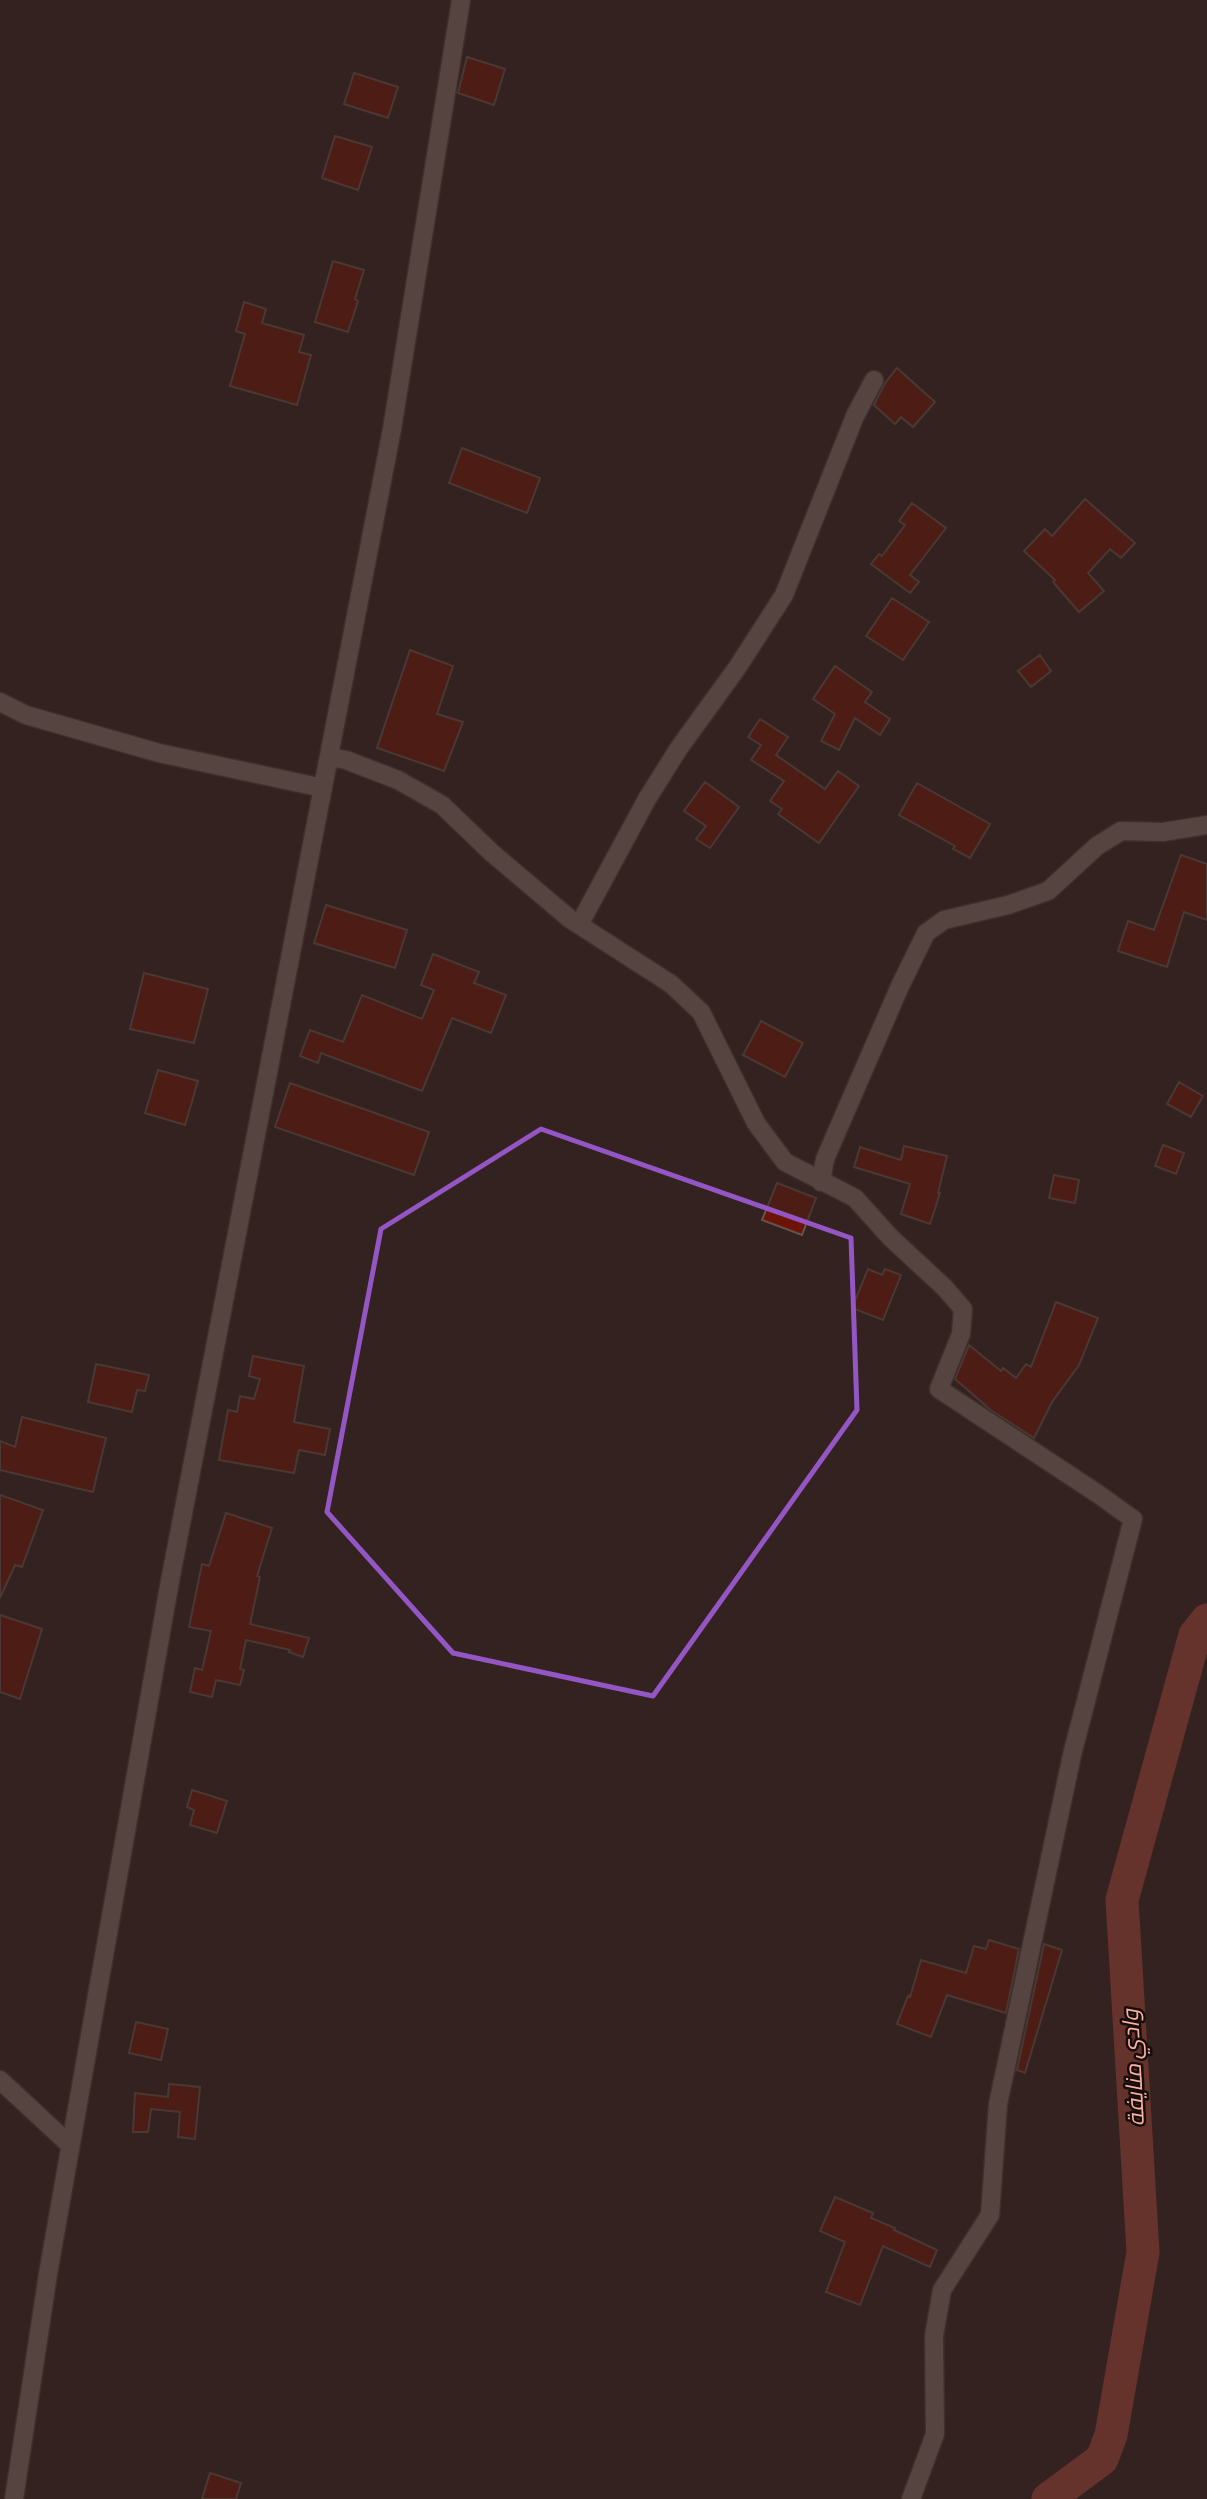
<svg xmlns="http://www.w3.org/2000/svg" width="1207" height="2499" font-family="Commissioner,Cairo,sans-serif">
<rect width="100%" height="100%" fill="#33221f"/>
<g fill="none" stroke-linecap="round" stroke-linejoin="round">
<path stroke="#a3483a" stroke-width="33" d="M 1048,2499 L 1102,2459 L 1111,2435 L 1143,2252 L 1122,1900 L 1195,1635 L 1207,1620"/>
</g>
<path fill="#6d1409" stroke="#66534f" stroke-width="2" d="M 467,57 L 505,69 L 494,105 L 458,93 Z
M 354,73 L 398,87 L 388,118 L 344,104 Z
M 335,136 L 372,147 L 358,190 L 322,178 Z
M 333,261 L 364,270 L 355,299 L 358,301 L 348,332 L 315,322 Z
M 244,302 L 266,309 L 262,323 L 304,335 L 299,352 L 311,355 L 297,405 L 230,386 L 245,334 L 236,331 Z
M 897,368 L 935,402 L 913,427 L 901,417 L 895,424 L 874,405 L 885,383 Z
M 462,448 L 540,478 L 527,513 L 449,483 Z
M 1085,499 L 1135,543 L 1121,558 L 1110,549 L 1088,573 L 1104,591 L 1079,612 L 1053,582 L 1055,580 L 1024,551 L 1045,529 L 1052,536 Z
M 912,503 L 946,528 L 910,575 L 919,582 L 910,593 L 871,564 L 879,554 L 882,556 L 905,525 L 899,521 Z
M 892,598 L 929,622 L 903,660 L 866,636 Z
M 410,650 L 453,666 L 437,714 L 463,722 L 444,771 L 377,748 Z
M 1040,655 L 1051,671 L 1031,687 L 1018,671 Z
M 835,666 L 872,692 L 865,702 L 890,719 L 880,735 L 855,718 L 839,750 L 821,741 L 835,714 L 813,699 Z
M 760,719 L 788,737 L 776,755 L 825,789 L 838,771 L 859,786 L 819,843 L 778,814 L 782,809 L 770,801 L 784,781 L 751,760 L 761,745 L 748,737 Z
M 705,782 L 739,807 L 710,848 L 696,839 L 706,826 L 684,811 Z
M 917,783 L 990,824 L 970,858 L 953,849 L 955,846 L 899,815 Z
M 1181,855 L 1207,864 L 1207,920 L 1184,912 L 1167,967 L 1118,951 L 1128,921 L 1154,930 Z
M 326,905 L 407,930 L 395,968 L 314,943 Z
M 433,954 L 479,972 L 474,983 L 506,995 L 491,1033 L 452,1018 L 422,1091 L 321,1053 L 318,1063 L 300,1056 L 310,1030 L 343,1042 L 362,995 L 422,1019 L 434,990 L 421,985 Z
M 144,973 L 208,989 L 194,1043 L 130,1029 Z
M 761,1021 L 803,1043 L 785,1077 L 743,1055 Z
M 158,1070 L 198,1081 L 185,1125 L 145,1113 Z
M 1179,1082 L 1203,1096 L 1191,1117 L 1167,1104 Z
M 290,1083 L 429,1132 L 414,1175 L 275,1127 Z
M 1163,1145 L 1184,1153 L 1176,1174 L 1155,1166 Z
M 904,1146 L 947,1156 L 938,1193 L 940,1193 L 930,1224 L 901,1214 L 910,1184 L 854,1167 L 860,1147 L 901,1160 Z
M 1054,1175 L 1079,1180 L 1075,1203 L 1049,1198 Z
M 777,1183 L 816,1198 L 802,1235 L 762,1220 Z
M 868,1269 L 882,1275 L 885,1269 L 901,1275 L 883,1320 L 852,1308 Z
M 1056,1302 L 1098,1318 L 1079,1365 L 1052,1402 L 1034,1438 L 992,1411 L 955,1379 L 969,1345 L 1001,1371 L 1003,1368 L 1016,1378 L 1026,1364 L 1031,1367 Z
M 253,1356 L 304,1366 L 294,1422 L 330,1429 L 325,1455 L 299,1450 L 294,1473 L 219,1460 L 228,1410 L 237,1412 L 240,1396 L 254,1399 L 260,1379 L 249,1376 Z
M 96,1364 L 149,1375 L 145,1391 L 137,1390 L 132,1412 L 88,1402 Z
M 22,1417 L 106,1438 L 93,1492 L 0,1470 L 0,1441 L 15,1447 Z
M 0,1495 L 43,1510 L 22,1567 L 15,1565 L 0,1598 Z
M 226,1513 L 272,1528 L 257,1576 L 260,1577 L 250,1624 L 309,1638 L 303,1657 L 289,1652 L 290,1650 L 246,1640 L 240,1669 L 244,1670 L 240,1685 L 216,1680 L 212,1697 L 190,1692 L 195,1668 L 202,1670 L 211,1631 L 189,1627 L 202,1564 L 209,1566 Z
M 0,1615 L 42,1629 L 20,1699 L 0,1692 Z
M 192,1790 L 227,1801 L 217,1833 L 190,1825 L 194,1810 L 187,1807 Z
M 989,1940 L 1019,1949 L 1006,2013 L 947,1995 L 931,2037 L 897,2024 L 908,1996 L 910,1997 L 921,1960 L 966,1973 L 974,1946 L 986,1949 Z
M 1044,1944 L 1062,1950 L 1025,2073 L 1017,2070 Z
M 136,2022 L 168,2029 L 161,2060 L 129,2053 Z
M 169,2084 L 200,2087 L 195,2139 L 178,2137 L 180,2112 L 151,2109 L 148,2132 L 133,2132 L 135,2093 L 168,2097 Z
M 835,2197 L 873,2213 L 871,2218 L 895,2228 L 894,2230 L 937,2250 L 930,2267 L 883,2246 L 860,2305 L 826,2292 L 845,2242 L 820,2231 Z
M 210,2473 L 241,2483 L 236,2499 L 202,2499 Z"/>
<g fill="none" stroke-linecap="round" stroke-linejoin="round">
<g stroke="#4d3f3c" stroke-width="21">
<path id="minor" d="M 0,702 L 26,715 L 159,753 L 323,788
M 329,757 L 346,760 L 398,780 L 442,805 L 492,853 L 570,919 L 671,984 L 701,1012 L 756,1123 L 785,1162 L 855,1198 L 890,1237 L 945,1288 L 963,1309 L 961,1334 L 939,1389 L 1098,1494 L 1133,1519 L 1072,1755 L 998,2104 L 990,2215 L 942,2290 L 934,2336 L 935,2434 L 911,2499
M 579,925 L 647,799 L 679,748 L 737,668 L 784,595 L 855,416 L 874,380
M 821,1182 L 825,1159 L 900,986 L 926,933 L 944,920 L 1008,905 L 1048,891 L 1097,846 L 1121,831 L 1163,832 L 1207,825
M 0,2080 L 70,2145
M 14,2499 L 48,2274 L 170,1581 L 392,429 L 461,0"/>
</g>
<use href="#minor" stroke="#826d69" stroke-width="18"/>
</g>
<path d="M0 0H1207V2499H0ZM 541,1129 L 851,1238 L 857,1410 L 653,1696 L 453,1653 L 327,1512 L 381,1229 Z" fill="#33221f" fill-opacity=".55" fill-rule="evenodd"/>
<path fill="none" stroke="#9456c4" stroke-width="5" stroke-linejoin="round" d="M 541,1129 L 851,1238 L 857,1410 L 653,1696 L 453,1653 L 327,1512 L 381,1229 Z"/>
<g text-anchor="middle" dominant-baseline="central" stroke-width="5" stroke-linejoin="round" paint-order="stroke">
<g font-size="23" font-style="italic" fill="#fdb0a2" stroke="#150e0c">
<text transform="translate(1132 2068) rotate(-93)">وادي منايفة</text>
</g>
</g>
</svg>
